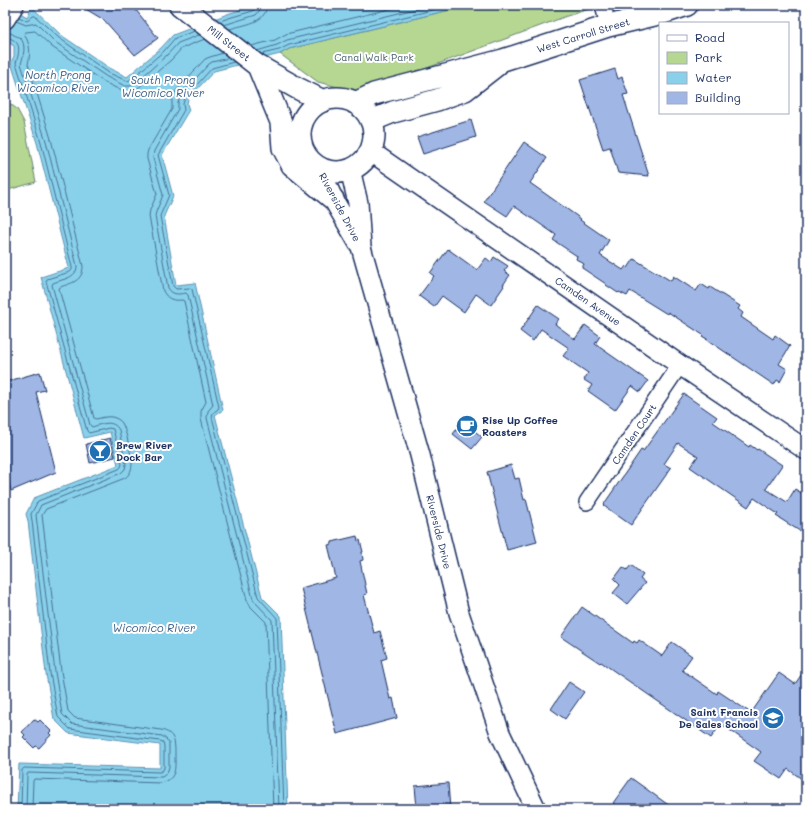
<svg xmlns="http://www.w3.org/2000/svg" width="811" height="814" font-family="Mali,sans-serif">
<rect width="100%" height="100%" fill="#fff"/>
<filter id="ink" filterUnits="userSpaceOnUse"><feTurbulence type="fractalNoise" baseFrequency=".025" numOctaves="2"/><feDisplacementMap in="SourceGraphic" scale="8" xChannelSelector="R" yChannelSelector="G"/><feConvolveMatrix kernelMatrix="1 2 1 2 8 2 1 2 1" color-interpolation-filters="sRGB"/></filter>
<g filter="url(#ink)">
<path fill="#b5d791" stroke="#688378" d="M 470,5 L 602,5 L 567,16 L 384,84 L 354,91 L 318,82 L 280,54 L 289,49 Z
M 5,100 L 17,109 L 24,122 L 36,182 L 8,190 L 5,189 Z"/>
<path fill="#89d1ea" stroke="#5d90b2" d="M 5,5 L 7,5 L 27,17 L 32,7 L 61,35 L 111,69 L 127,77 L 161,48 L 173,35 L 230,13 L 258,5 L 470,5 L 289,49 L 280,54 L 214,71 L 188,99 L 187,104 L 189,110 L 162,155 L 173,196 L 164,216 L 176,285 L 195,283 L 223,410 L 215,415 L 262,597 L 281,616 L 288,809 L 17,809 L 19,764 L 160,768 L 160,745 L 68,733 L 54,719 L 46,674 L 28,521 L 26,514 L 34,498 L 118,465 L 110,432 L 84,438 L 41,277 L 69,268 L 37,143 L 11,63 L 14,56 L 14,46 L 5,40 Z"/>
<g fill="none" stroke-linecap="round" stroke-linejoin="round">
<path stroke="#477096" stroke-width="1" d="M 19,17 L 27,21 L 30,19 L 33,16 L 35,16 L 59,38 L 109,73 L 127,81 L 130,80 L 164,51 L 175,38 L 195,31
M 16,21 L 26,25 L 36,23 L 55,42 L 107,77 L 125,86 L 130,86 L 134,84 L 167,55 L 178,43 L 199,35
M 220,21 L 232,17 L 253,11 L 256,8 L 256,5
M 224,25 L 256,15 L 260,10 L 261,5
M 230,29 C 244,24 266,24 267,5
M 5,32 C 9,32 11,33 14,35 C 16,36 19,37 20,38 C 27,44 23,57 21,64 L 46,141 L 77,266 C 77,278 63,279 53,283 L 52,285 L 90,425 L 92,427 C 102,424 113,419 119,430 L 126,464 L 125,469 L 121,473 L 41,505 L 36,515 L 55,672 L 62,714 L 72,724 L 162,736 L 166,739 L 169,743 L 169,767 L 167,773 L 162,777 L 28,773 L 27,775 L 26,809
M 5,37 C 22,40 20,50 16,63 L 41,142 L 72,267 L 72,270 L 70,272 L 47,279 L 46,281 L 87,431 L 89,433 L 109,428 L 113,429 L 122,464 L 121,467 L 119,469 L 38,501 L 31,514 L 32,521 L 50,673 L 58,717 L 70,729 L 160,741 L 163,742 L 164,746 L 164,768 L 163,770 L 160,772 L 24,768 L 22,770 L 21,809
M 251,46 L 275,40 L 286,34 L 406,5
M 257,51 L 277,45 L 287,40 L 432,5
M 223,53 L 210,57 L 205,59 L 176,91 L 172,100 L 172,109 L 148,150 L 147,154 L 147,159 L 157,194 L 150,210 L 149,216 L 163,291 C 167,299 173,301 182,300 L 184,301 L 206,402 L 201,411 L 201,419 L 247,600 L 251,607 L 266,622 L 273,809
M 262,54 L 279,50 L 289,45 L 453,5
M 229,58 L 212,62 L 209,64 L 181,94 L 178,103 L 178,109 L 154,151 L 153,158 L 163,195 L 156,212 L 155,216 L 168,288 C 173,296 179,294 186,293 L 188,295 L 213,405 L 208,411 L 207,418 L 253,599 L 256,603 L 272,620 L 279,809
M 234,62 L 212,68 L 185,98 L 183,104 L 184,110 L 158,155 L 169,195 L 160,216 L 173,286 L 176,289 L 190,288 L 192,289 L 219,407 L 218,409 L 213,413 L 212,417 L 258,597 L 277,618 L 284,809
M 32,809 L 33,781 L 34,779 L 161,783 C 177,779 175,768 175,755 C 175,742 175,733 161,730 L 75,718 L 68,711 L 61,671 L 42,515 L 46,509 L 125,478 C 130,474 132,470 132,463 C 131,455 126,429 122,423 C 120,420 116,418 112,417 C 107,416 101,418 96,419 L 94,418 L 59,289 L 60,287 C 72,283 83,281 83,266 L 51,139 L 28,64 C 31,51 30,45 24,33 L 26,32 L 35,31 L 52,47 L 104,82 L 124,92 L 132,91 L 137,89 L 171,60 L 182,48 L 205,39"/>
</g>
<path fill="#a0b6e4" stroke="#1b2f5e" d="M 79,5 L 132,5 L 158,38 L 135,55 L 104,20 Z
M 615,69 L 618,79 L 622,77 L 628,94 L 623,95 L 649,176 L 618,173 L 610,147 L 603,149 L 580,80 Z
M 471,120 L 476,137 L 423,154 L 417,137 Z
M 524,142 L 547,158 L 530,183 L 581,219 L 580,220 L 609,240 L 600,255 L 623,270 L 626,266 L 628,268 L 634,259 L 671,281 L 673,276 L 696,291 L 701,284 L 709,289 L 710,287 L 740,306 L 738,309 L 743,313 L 741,317 L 773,339 L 775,335 L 790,346 L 779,364 L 787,369 L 780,382 L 777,380 L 774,385 L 706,339 L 707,339 L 702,336 L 703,335 L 668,312 L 667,314 L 630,291 L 627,296 L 619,292 L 618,293 L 606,285 L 606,284 L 582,268 L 584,264 L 576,259 L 577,256 L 553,240 L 556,235 L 514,206 L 507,216 L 484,201 Z
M 448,249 L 477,270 L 486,258 L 491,262 L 494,257 L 508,266 L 504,271 L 510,275 L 503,285 L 504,286 L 491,305 L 476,294 L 464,312 L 442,296 L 434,307 L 419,296 L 434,276 L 430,273 Z
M 538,305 L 559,319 L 555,324 L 575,339 L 585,325 L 600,336 L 595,344 L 648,381 L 640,392 L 632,386 L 615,410 L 588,391 L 592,385 L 584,380 L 588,373 L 563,356 L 569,348 L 541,329 L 533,341 L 520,331 Z
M 40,372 L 45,390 L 36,392 L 56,472 L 11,491 L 5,466 L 5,382 Z
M 684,394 L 717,417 L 713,422 L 749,447 L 750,445 L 757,450 L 758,449 L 782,465 L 766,489 L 787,502 L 795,489 L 806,496 L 806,535 L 776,516 L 778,514 L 754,498 L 748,507 L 690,467 L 698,456 L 678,443 L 664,464 L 671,468 L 631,525 L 604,506 L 605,505 L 604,504 L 641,450 L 643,451 L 644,450 Z
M 463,421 L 482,437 L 472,449 L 453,434 Z
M 110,438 L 115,457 L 90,463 L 86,444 Z
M 511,465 L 515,479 L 519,478 L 524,500 L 526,499 L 537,542 L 507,550 L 487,472 Z
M 357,536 L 358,541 L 360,540 L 363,552 L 362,552 L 363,560 L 360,561 L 367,594 L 364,595 L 374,633 L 380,631 L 387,658 L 381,660 L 390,699 L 393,698 L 397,718 L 337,734 L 301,588 L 336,578 L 328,545 L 332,544 L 332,542 Z
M 631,565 L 643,575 L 640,579 L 645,583 L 627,604 L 613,593 L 620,585 L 614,579 L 623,567 L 627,570 Z
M 582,607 L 633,643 L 634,641 L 637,643 L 639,640 L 662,656 L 672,642 L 692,656 L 682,670 L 717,694 L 718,691 L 751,713 L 779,673 L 795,684 L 806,668 L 806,782 L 788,769 L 781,779 L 754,761 L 761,752 L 721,724 L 711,738 L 601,662 L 600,663 L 561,637 Z
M 569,682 L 584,692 L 565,719 L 551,709 Z
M 34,719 L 38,722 L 40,720 L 51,731 L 49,733 L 51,735 L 39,748 L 36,746 L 34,748 L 23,737 L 25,735 L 22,732 Z
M 631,778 L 674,809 L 621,809 L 613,803 Z
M 448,783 L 450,809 L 417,809 L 415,786 Z"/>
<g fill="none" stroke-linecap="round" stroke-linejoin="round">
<g stroke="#1b2f5e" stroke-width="18">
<path id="minor" d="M 603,5 L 608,26
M 587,502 L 680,365"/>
</g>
<g stroke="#1b2f5e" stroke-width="22">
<path id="tertiary" d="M 5,19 L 14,5
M 370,151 L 680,365 L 806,450
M 319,167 L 333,199 L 359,244
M 350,169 L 358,203 L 361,247 L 420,455 L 459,613 L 500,733 L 536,809"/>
</g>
<g stroke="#1b2f5e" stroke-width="24">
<path id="secondary" d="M 180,5 L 258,66 L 297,88 L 323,101
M 258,66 L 281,122 L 283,148 L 292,165 L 333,199
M300 135a37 37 0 1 1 74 0a37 37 0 1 1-74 0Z
M 355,103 L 374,94 L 385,91 L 503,60 L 608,26 L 663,13 L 687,5
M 371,121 L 393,112 L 437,100 L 465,90 L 497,65"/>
</g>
<use href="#minor" stroke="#fff" stroke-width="15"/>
<use href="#tertiary" stroke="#fff" stroke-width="19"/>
<use href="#secondary" stroke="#fff" stroke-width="21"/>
</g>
</g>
<defs>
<g id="cafe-disc" transform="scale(1.15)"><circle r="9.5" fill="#1f6fb2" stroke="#fff"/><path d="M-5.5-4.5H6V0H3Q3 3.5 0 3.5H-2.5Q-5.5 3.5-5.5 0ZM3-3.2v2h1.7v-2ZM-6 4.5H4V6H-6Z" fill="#fff"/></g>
<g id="bar-disc" transform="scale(1.15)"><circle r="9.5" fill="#1f6fb2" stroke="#fff"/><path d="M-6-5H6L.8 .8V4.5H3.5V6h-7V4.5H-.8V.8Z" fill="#fff"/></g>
<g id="school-disc" transform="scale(1.15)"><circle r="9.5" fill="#1f6fb2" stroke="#fff"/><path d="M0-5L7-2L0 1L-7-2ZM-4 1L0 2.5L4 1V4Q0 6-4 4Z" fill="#fff"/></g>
</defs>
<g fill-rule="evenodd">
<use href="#cafe-disc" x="467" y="426"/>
<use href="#bar-disc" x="100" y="451"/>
<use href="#school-disc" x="773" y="718"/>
</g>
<g text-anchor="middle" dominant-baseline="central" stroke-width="4" stroke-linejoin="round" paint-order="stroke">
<g font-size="10" fill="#1b2f5e" stroke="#fff">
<text transform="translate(583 35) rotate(-17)">West Carroll Street</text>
<text transform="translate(229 43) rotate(38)">Mill Street</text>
<text transform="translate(340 207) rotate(62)">Riverside Drive</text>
<text transform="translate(588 301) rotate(35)">Camden Avenue</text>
<text transform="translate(634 434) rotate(-56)">Camden Court</text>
<text transform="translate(439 532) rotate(76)">Riverside Drive</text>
</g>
<g font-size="10" fill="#49616d" stroke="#fff">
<text x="374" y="57">Canal Walk Park</text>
</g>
<g font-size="10" font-weight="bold" fill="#1b2f5e" stroke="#fff" text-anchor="start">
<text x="482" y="420">Rise Up Coffee<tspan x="482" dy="12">Roasters</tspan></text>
<text x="116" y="445">Brew River<tspan x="116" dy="12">Dock Bar</tspan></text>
<text x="758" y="712" text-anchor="end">Saint Francis<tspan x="758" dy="12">De Sales School</tspan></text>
</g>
<g font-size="11" font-style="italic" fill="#3c6088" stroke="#fff">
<text x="58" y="74">North Prong<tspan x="58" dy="13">Wicomico River</tspan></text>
<text x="163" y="79">South Prong<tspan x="163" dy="13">Wicomico River</tspan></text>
<text x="154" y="627">Wicomico River</text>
</g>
</g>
<rect width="811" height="814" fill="none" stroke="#fff" stroke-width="20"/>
<rect x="10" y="10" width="791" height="794" fill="none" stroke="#1b2f5e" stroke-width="1.5" filter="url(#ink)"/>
<rect x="659" y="22" width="130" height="92" fill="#ffffff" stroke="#a4acbf"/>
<rect x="667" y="35" width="20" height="6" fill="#ffffff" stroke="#a4acbf"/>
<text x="695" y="42" font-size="12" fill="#1b2f5e">Road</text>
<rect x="667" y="52" width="20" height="12" fill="#b5d791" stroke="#a4acbf"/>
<text x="695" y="62" font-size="12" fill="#1b2f5e">Park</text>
<rect x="667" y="72" width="20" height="12" fill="#89d1ea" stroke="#a4acbf"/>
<text x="695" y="82" font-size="12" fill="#1b2f5e">Water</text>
<rect x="667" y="92" width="20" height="12" fill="#a0b6e4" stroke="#a4acbf"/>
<text x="695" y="102" font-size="12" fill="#1b2f5e">Building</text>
</svg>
